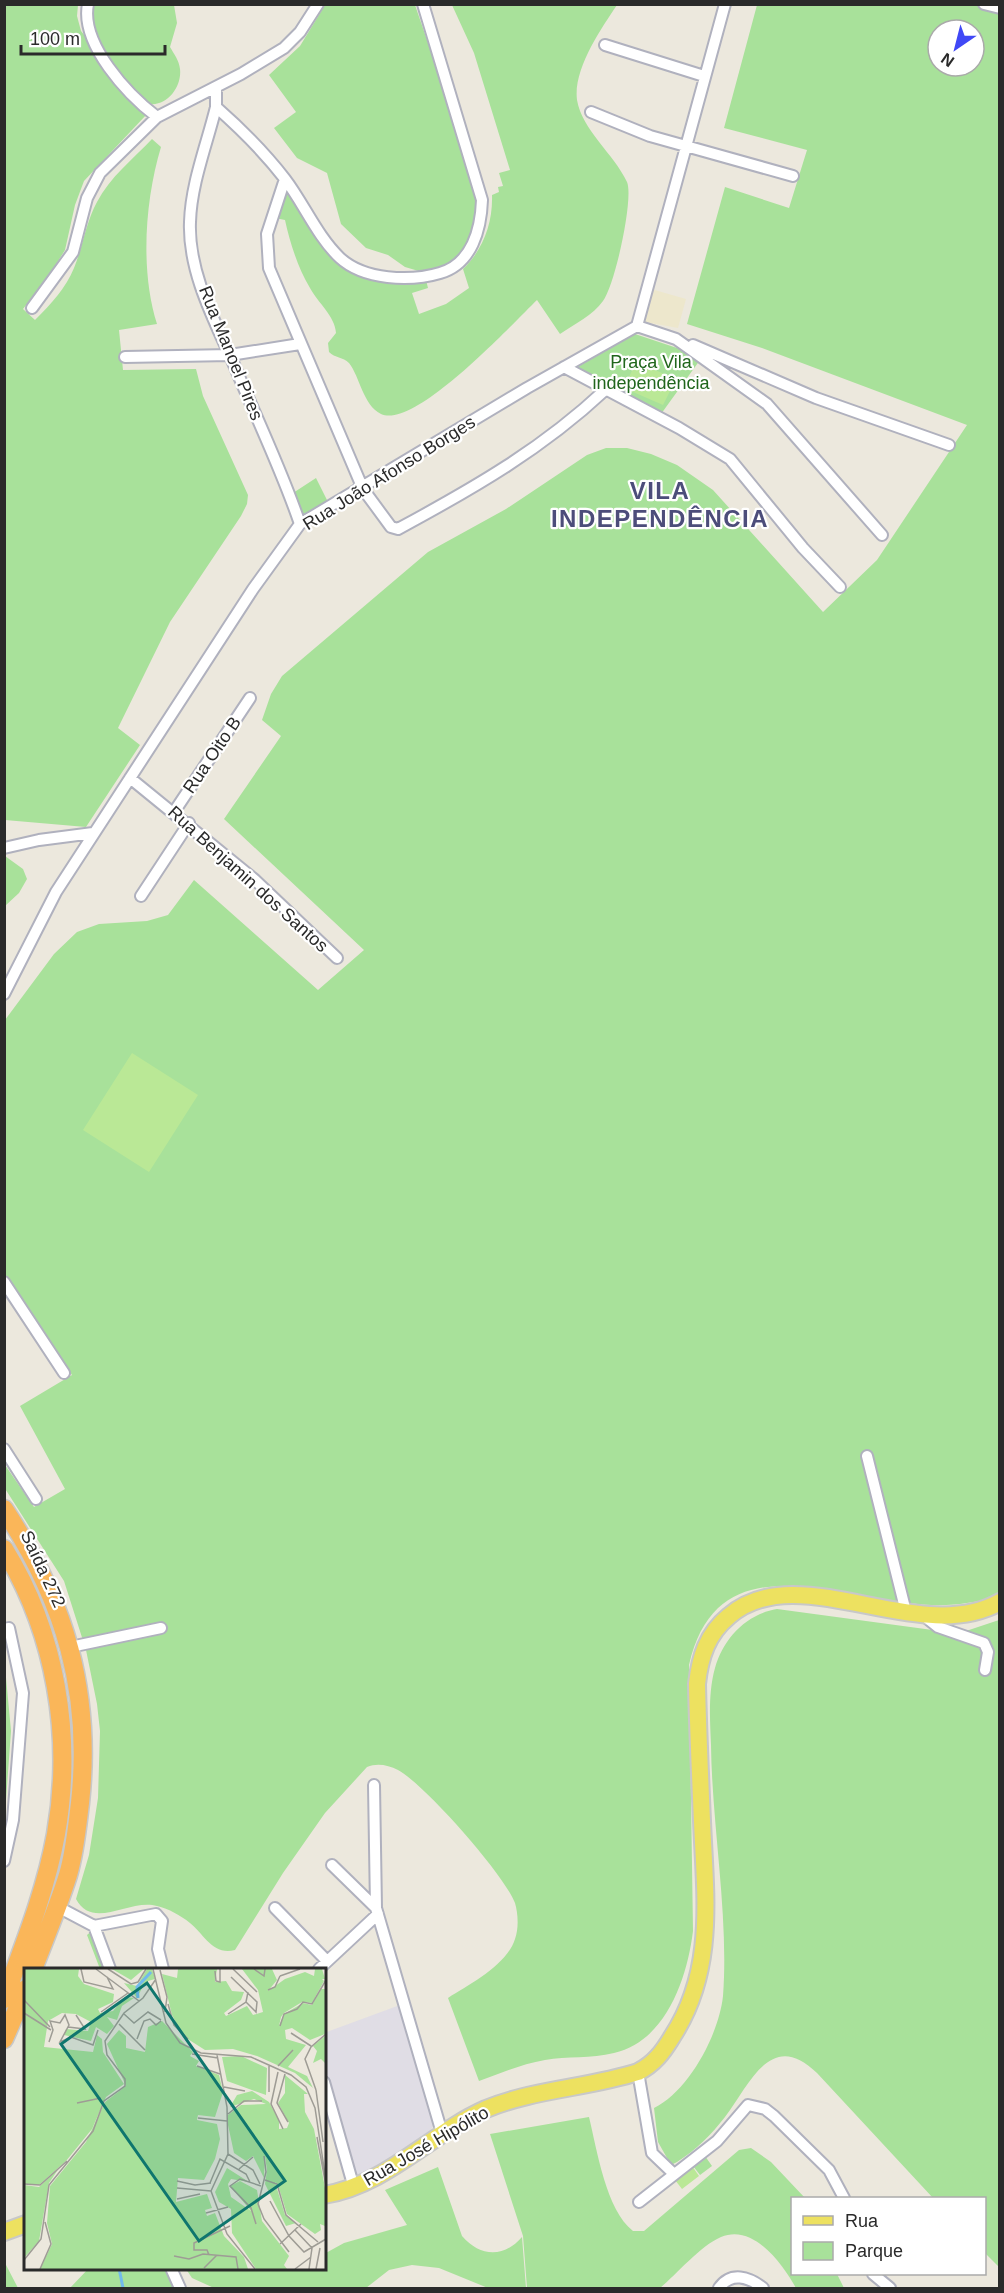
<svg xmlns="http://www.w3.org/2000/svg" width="1004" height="2293" font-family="Helvetica,sans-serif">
<rect width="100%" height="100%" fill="#ece8dd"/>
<path fill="#e0dde5" d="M 400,2005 L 433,2126 L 429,2133 L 355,2181 L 324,2076 L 324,2033 Z"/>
<path fill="#ede7cc" d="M 651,289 L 686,299 L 678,328 L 645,322 L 647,315 L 644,314 Z"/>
<path fill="#a8e19a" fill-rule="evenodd" d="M 4,5 L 78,5 L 77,16 L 81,31 L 147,114 L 84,181 L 75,205 L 65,250 L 50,274 L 23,309 L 35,320 C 51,304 66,288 74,268 C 83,246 86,222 97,202 C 110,177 133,159 152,139 L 161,147 C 145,200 140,271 157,324 L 119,330 L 123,370 L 196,369 L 203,396 L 248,495 L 247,504 L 241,516 L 170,622 L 118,728 L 140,745 L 86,827 L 5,820 Z
M 93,5 L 174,5 L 177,23 L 170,47 C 174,54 179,60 180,69 C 182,86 168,106 150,104 C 130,91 94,48 91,24 C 91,18 92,11 93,5 Z
M 325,5 L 415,5 L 449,104 L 475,194 L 476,218 L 466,250 L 448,267 L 422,272 L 405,267 L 388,255 L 366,248 L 341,224 L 327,173 L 297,158 L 274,128 L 296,112 L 269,75 L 300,46 Z
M 452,5 L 617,5 C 601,29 573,69 577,100 C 582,130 614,154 627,182 C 634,198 615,285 603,301 C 593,315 575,324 560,334 L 537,300 C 513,323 415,430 381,414 C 363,405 360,377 349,363 C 343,357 335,358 329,352 L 328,343 L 336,333 C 335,316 318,303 310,288 C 298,268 290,243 285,220 L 275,218 L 285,188 L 326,249 L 396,283 L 426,280 L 428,288 L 412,293 L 419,314 L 446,304 L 469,288 L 463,269 C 483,250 493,223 492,195 L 499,192 L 498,187 L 503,186 L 499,173 L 510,170 L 474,53 Z
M 757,5 L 999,5 L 999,1593 C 988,1601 973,1602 960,1604 C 866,1616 721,1525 689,1665 L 693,1931 C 687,1979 666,2041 614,2053 C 591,2059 567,2056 545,2060 C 522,2064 501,2073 479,2081 L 448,1998 C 470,1984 507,1965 515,1939 C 519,1928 518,1913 515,1903 C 504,1874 424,1784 398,1770 C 388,1765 377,1763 367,1767 L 325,1813 L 283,1873 L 235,1950 C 213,1956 204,1934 190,1923 C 180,1915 169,1909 157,1906 C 130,1898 93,1931 76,1899 L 89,1855 L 98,1798 L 100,1731 L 97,1704 L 86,1650 L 64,1581 L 4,1487 L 5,1465 L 34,1507 L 65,1489 L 20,1406 L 72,1375 L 5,1274 L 5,1020 L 54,954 L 77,932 L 99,924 L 147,921 L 168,915 L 194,880 L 318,990 L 364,950 L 224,819 L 281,736 L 262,720 L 271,694 L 282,676 L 428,552 L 506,509 L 587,455 L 606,448 L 627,448 L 651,454 L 677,465 L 713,490 L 823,612 L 877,560 L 967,425 L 762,348 L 687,324 L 725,187 L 789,208 L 807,150 L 724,128 ZM 938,30 L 974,30 L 974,66 L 938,66 Z
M 635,334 L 686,351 L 700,360 L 661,414 L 574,369 Z
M 316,478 L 328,502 L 302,517 L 293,493 Z
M 5,856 L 23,869 L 27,879 L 19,893 L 5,906 Z
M 777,1609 L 940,1631 L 969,1630 L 999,1620 L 999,2267 L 985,2253 L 984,2198 L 933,2198 L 817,2073 C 771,2028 750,2084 725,2117 C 711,2135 696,2150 677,2162 L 671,2165 L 658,2142 L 654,2108 C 689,2091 719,2034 723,1996 C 729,1916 712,1827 711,1745 C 710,1720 708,1693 715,1668 C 723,1639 746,1614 777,1609 Z
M 5,1667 L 11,1731 L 5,1814 L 4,1667 Z
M 95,1928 L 109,1969 L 100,1969 L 87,1935 Z
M 589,2117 C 597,2150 606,2210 633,2231 L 644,2231 L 739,2150 L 751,2148 L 771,2162 L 805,2198 L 792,2198 L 792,2274 L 837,2274 L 844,2288 L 796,2288 C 783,2265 754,2223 721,2237 C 700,2246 677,2274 660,2288 L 527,2288 L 523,2236 L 490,2134 Z
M 705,2156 L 712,2166 L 700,2175 L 693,2166 Z
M 438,2167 L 462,2236 C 480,2257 504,2258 522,2237 L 526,2288 L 488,2288 L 439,2268 L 412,2265 L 389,2270 L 366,2288 L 214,2288 L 192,2278 L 186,2269 L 324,2268 L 324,2254 L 344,2243 L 407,2225 L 385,2190 Z
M 5,2263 L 18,2288 L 5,2288 Z
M 89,2268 L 167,2268 L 176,2288 L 70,2288 Z"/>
<path fill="#bae896" d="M 636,362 L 676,379 L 663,405 L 624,388 Z
M 132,1053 L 198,1095 L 149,1172 L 83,1130 Z
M 692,2166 L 699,2176 L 682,2189 L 675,2180 Z"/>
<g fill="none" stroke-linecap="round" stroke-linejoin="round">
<path stroke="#72baec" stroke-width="3" d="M 119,2268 L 123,2288"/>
<g stroke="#b0b1be" stroke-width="14">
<path id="street" d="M 88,4 C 80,44 128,95 157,117
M 984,4 L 1000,8
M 605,45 L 704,76
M 216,87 L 216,107 C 241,129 265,153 285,179 C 304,204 317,236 340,258 C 364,280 410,282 440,273 C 472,264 481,229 482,200 L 423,4
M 216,107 C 207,144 191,184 190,222 C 188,270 213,318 232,360 C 255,415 281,468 300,524
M 591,112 L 650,136 L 793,176
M 285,179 L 267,234 L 269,268 L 363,489 L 391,527 L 398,529 C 474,488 542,449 605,390
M 32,308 L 73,252 L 87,198 L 100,173 L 157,117 L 241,74 L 284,48 L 300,32 L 318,4
M 637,326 L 676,339 L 767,404 L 882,535
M 693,345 L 816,398 L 949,445
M 125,357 L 230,355 L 300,344
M 564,367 L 679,428 L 730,459 L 803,548 L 840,587
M 130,778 L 255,880 L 337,958
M 174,812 L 250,698
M 4,848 L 39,840 L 93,833
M 141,896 L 189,823
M 4,994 L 56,892 L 253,589 L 300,524 L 527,388 L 637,326 L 725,4
M 4,1282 L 64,1373
M 4,1449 L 36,1499
M 867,1456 L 906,1612
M 923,1615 L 938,1627 L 984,1643 L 988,1652 L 985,1670
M 4,1629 L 9,1628 L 23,1693 L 13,1820 L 4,1861
M 75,1646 L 161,1628
M 374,1785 L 376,1908 L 442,2133
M 332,1865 L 376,1908
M 58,1907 L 94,1926 L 156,1914 L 162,1921 L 158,1949 L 163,1969
M 275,1908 L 327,1961
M 94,1926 L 110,1969
M 319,1969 L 378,1914
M 638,2072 L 652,2153 L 674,2174
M 324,2082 L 354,2188
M 639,2202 L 717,2141 L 748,2105 L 765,2109 L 774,2116 L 829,2170 L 844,2198
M 171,2268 L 180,2288
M 873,2274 L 890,2288
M 719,2288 C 731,2271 749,2277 763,2288"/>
</g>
<g stroke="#c8c8c8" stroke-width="20">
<path id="primary" d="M 324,2195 C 386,2185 430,2134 486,2109 C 534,2089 588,2088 638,2072 C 654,2064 663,2052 672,2037 C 716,1970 705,1896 702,1821 C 700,1775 698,1730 697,1684 C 700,1657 707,1634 729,1616 C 799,1556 918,1648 1000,1602
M 4,2232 L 26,2224"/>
</g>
<g stroke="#c8c8c8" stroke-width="21">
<path id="highway" d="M 4,1509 C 65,1601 92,1692 80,1803 C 77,1827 75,1851 68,1875 C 58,1907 45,1938 33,1969
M 4,1549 C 56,1633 73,1737 56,1834 C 46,1890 24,1945 4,1999
M 4,2039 L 26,1989"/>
</g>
<use href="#street" stroke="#fff" stroke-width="10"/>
<use href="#primary" stroke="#ede160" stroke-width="16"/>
<use href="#highway" stroke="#fab659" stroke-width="18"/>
</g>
<g text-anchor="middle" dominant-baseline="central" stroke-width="4.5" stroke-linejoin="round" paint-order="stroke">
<g font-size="18" fill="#2a2a2a" stroke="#fff">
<text transform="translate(231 353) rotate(68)">Rua Manoel Pires</text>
<text transform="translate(389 473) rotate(-32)">Rua João Afonso Borges</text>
<text transform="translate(212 755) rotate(-56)">Rua Oito B</text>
<text transform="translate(248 879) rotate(42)">Rua Benjamin dos Santos</text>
<text transform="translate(43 1569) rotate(65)">Saída 272</text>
<text transform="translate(426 2146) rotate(-30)">Rua José Hipólito</text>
</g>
<g font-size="18" fill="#20661c" stroke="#fff">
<text x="651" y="362">Praça Vila<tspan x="651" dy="21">independência</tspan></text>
</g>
<g font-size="24" font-weight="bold" letter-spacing="1.5" fill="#4c4d7a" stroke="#fff">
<text x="660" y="490">VILA<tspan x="660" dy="28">INDEPENDÊNCIA</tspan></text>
</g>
</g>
<g transform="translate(24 1968)">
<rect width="302" height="302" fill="#ece8dd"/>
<path d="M 0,1 L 55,1 L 54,8 L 60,16 L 90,26 L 89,34 L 74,41 L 76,45 L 89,43 L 101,29 L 110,30 L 98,38 L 93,52 L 83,49 L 90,58 L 83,66 L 72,59 L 67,73 L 40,67 L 42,61 L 64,63 L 67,54 L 52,46 L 38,45 L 24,53 L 20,79 L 69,84 L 73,67 L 78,71 L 79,84 L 100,116 L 82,129 L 68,161 L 42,193 L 15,217 L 0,216 ZM 88,1 L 120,1 L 107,12 ZM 123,1 L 128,1 L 131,11 L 124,13 L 124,18 L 120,16 L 113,30 L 100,15 L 113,18 ZM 154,1 L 193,1 L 191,14 L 202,13 L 208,23 L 220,24 L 217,32 L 200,45 L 202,48 L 223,38 L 229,47 L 239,44 L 234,22 L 218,1 L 248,1 L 253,12 L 244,23 L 261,11 L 281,4 L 290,8 L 291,1 L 298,1 L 301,11 L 298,11 L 300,13 L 288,35 L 278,34 L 260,45 L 257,49 L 255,58 L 260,46 L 279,35 L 288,37 L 297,21 L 301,21 L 301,66 L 286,72 L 268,60 L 261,62 L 262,71 L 282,77 L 264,99 L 283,108 L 289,120 L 271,105 L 233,88 L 209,81 L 181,82 L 159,68 L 148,47 L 138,6 L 153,10 ZM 138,53 L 169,84 L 166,88 L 175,93 L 172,98 L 195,107 L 199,124 L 191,149 L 174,147 L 173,152 L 193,156 L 196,171 L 191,191 L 180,212 L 154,210 L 152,234 L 183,226 L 188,240 L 181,242 L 183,248 L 191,245 L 200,268 L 220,289 L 224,301 L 16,301 L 28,276 L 23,255 L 26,218 L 62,174 L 81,134 L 102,118 L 83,76 L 95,62 L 102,68 L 102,80 L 121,84 L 124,59 ZM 301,68 L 301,95 L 297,91 L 289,95 L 293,83 L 289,78 ZM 217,88 L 243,100 L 242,127 L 203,113 L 198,89 ZM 261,107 L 284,126 L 280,126 L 281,144 L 290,161 L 301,220 L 301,258 L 296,256 L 297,262 L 291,266 L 263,246 L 254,217 L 251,214 L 261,247 L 272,255 L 262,258 L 241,216 L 243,202 L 241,188 L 240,210 L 229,188 L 222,193 L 210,185 L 204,157 L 204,147 L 217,137 L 242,136 L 230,131 L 206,139 L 213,127 L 228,123 L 245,134 L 255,152 L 255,161 L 263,160 L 265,155 L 254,135 L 261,125 ZM 35,200 L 25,215 L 15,273 L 0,290 L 0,217 L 15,219 ZM 203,200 L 225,214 L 207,211 L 204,216 L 207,229 L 227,243 L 206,218 L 216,213 L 233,222 L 238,253 L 265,288 L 260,297 L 263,301 L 232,301 L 208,265 L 207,241 L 195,234 L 191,224 Z" fill="#a8e19a"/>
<path fill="none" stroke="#72baec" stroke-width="3" d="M 114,30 L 113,19 L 127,4"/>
<path fill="none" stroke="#9e9c95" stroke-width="1.5" d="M 57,1 L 60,14 L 89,21 L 83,9M 72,1 L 115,33M 84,1 L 107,16 L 114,14 L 122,1M 129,1 L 142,55 L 156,75 L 177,85 L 227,89 L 267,107 L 282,119 L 291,140 L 302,213M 209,1 L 233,24M 230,1 L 240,8 L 241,1M 136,2 L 143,29 L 141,44M 191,3 L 192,13 L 196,14 L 196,1M 256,8 L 276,1M 207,9 L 233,34 L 232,44 L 222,34M 244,22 L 251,19 L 256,8M 0,32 L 26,59M 144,36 L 150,57 L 164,71M 77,44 L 104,25M 0,45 L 27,62M 100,46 L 110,55 L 124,44 L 137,52M 204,46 L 222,34 L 224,24M 95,56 L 121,82M 256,58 L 260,46 L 273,41 L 279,34 L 288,36 L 302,12M 44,59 L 61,61 L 52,47M 267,65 L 287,78M 113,71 L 120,53 L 126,51 L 132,57 L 137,53M 25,74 L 29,62 L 26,53 L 36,55 L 41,47 L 45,57 L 36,74 L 47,69 L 69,77 L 74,62M 168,86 L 194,90M 193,87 L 203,139 L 204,186 L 187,223 L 203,266 L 231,301M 173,98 L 196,106M 245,98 L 245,124M 254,98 L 269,82M 254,104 L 247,136 L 259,161M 261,106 L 253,135 L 264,154M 200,119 L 221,123M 292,122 L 281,91 L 287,79 L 302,66M 292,122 L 299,174M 53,135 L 77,130M 204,146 L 220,133 L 238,133M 174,150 L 203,153M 293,169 L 302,218M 204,186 L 229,202 L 236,216M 240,188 L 242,204 L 234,236 L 240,251 L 265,284M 215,201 L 229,189M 241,212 L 253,216 L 262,247 L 294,274M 153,213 L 171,217 L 187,215M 186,215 L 196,191 L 222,206 L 226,214M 0,216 L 16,217 L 43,193M 153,220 L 187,223M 153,231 L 176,226M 246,233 L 265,268 L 280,284 L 302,271M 182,245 L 204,239M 232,256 L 227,240 L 206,218 L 216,211 L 237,218M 271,262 L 288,280 L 285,301M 256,276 L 277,256M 185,287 L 183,282 L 170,282 L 170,275 L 206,258M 150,288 L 165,291 L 179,286 L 212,289 L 214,301M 0,292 L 17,271 L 25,217 L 69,163 L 80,133 L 101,118 L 101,111 L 83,87 L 81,73 L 100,45 L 119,30 L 132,11M 180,300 L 193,287M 16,301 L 27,276 L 21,254M 271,301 L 287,289M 292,301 L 296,280"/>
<path fill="#0f766e" fill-opacity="0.15" stroke="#0f766e" stroke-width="3" d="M 123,15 L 261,213 L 175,273 L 37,76 Z"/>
<rect width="302" height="302" fill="none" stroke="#2a2a2a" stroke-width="3"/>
</g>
<rect width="1004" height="2293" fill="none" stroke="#2a2a2a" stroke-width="12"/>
<rect x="791" y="2197" width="195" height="78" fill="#ffffff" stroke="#aaaaaa" stroke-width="1.5"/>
<rect x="803" y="2216" width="30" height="9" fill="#ede160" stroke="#aaaaaa" stroke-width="1.5"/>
<text x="845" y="2227" font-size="18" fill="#2a2a2a">Rua</text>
<rect x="803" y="2242" width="30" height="18" fill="#a8e19a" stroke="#aaaaaa" stroke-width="1.5"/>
<text x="845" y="2257" font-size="18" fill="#2a2a2a">Parque</text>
<g transform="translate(956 48) rotate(215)"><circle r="28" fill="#ffffff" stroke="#aaaaaa" stroke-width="1.5"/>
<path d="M0-4.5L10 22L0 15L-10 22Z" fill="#4048f6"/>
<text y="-9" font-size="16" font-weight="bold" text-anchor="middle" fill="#2a2a2a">N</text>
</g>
<path d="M21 45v9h144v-9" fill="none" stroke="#2a2a2a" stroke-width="3"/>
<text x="30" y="45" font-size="18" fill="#2a2a2a" stroke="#ffffff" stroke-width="4.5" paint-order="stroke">100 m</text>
</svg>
